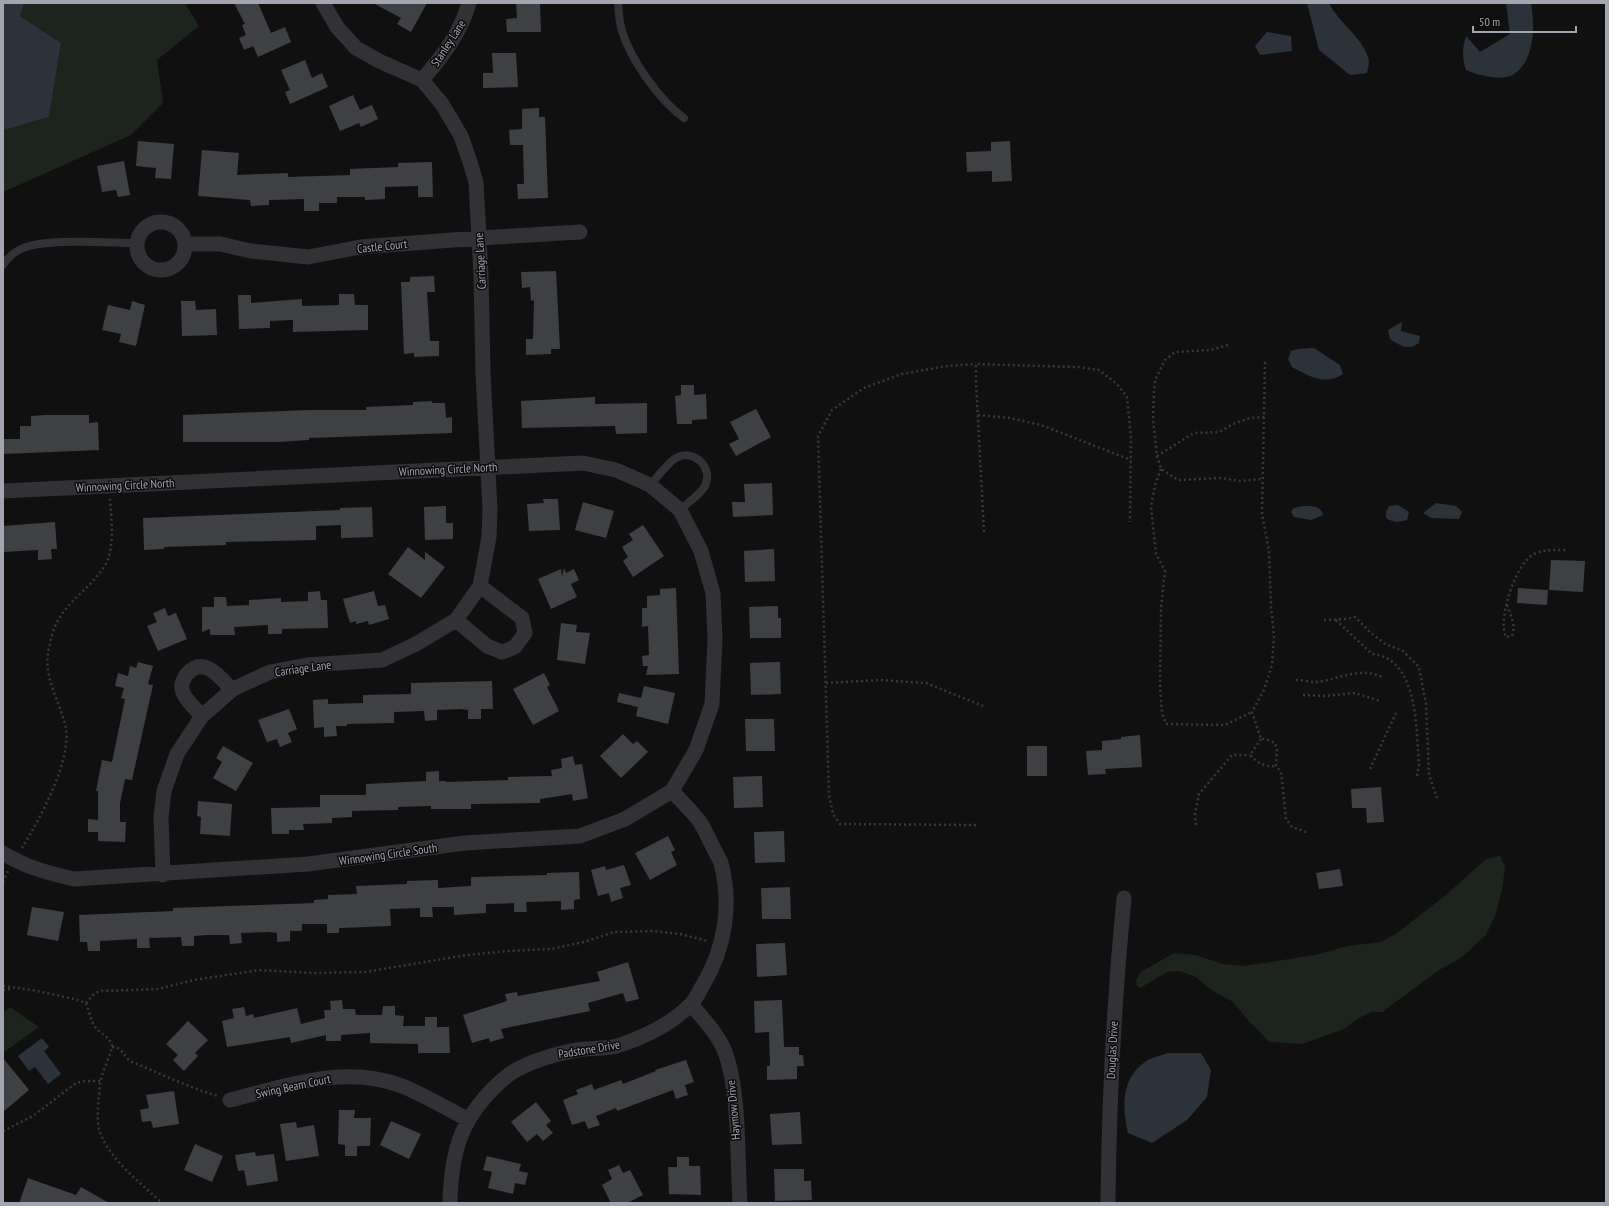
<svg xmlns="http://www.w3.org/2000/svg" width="1609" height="1206" font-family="'PT Sans Narrow',sans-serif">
<rect width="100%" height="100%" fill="#101011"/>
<path fill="#1d241e" d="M 24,3 L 185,3 L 199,26 L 157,60 L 163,103 L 131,135 L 3,192 L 3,129 L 49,117 L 61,43 L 20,16 Z
M 1500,856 L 1505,866 L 1502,890 L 1495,916 L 1486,935 L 1462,957 L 1439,970 L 1382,1012 L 1371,1012 L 1357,1019 L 1344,1029 L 1302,1044 L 1269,1042 L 1254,1026 L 1251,1024 L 1233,1002 L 1210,989 L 1196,977 L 1179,971 L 1167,972 L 1140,988 L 1137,986 L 1136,980 L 1141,972 L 1174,953 L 1195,955 L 1223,964 L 1244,966 L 1315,955 L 1348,946 L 1381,942 L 1397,933 L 1446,895 L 1486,859 Z
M 10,1007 L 39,1027 L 3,1053 L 3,1013 Z"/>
<path fill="#2b3239" d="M 3,3 L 24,3 L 20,16 L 61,43 L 49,117 L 3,130 Z
M 1307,3 L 1329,3 C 1339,23 1361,36 1368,57 C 1370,61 1368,68 1367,73 L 1350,75 L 1319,50 Z
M 1506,3 L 1531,3 C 1535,25 1535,60 1514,74 C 1503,82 1477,75 1466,70 C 1462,58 1462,49 1466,36 L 1480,52 L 1510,34 Z
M 1267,32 L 1291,36 L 1292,51 L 1260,55 L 1255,46 Z
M 1402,322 L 1401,331 L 1420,336 L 1419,343 C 1408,351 1401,346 1390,339 L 1388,330 Z
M 1314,348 L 1340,365 L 1343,374 C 1326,386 1308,376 1292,367 L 1288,359 L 1291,351 L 1298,349 Z
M 1436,503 L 1456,506 L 1462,512 L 1459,519 L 1431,518 L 1423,513 Z
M 1398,505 L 1409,512 L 1407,520 C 1400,522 1393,523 1386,518 L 1386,512 L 1389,506 Z
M 1303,506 C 1311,506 1321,505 1323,515 L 1311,520 L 1294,517 L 1291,512 L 1294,508 Z
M 42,1038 L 49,1047 L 44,1051 L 61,1074 L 48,1084 L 35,1067 L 29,1071 L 18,1056 Z
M 1168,1053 L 1201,1053 L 1211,1070 L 1207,1097 L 1187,1120 L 1152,1143 L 1128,1133 C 1122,1107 1121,1079 1145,1062 C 1151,1057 1161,1056 1168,1053 Z"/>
<path fill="#3f4044" d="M 234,3 L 258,3 L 271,33 L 285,27 L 291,42 L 258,57 L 253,46 L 244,50 L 239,38 L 246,35 L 242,25 L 245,24 Z
M 373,3 L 427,3 L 411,32 L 397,24 L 401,18 Z
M 516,3 L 540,3 L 541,32 L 507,32 L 506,19 L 517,18 Z
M 492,53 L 516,53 L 518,87 L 483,88 L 483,73 L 493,73 Z
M 305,60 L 312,78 L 322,73 L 328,87 L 290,104 L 285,92 L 290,90 L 281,70 Z
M 353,95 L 360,110 L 372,105 L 378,119 L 361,127 L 359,123 L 340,131 L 329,106 Z
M 539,108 L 539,117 L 545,117 L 548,198 L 518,199 L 517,184 L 524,184 L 523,145 L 510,145 L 509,130 L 522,129 L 522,109 Z
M 138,141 L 174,144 L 171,179 L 155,178 L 156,168 L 136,166 Z
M 1010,141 L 1012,181 L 992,182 L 992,171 L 967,172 L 966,152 L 991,151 L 991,142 Z
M 202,150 L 239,153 L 237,175 L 288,173 L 288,177 L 350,175 L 350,169 L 398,167 L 398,163 L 432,162 L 433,197 L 418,197 L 418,186 L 385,187 L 385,199 L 365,200 L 365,197 L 337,197 L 337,203 L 319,203 L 319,211 L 304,211 L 304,199 L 269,200 L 269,205 L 251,206 L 250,200 L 198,196 Z
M 124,161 L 130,195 L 118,197 L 116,190 L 102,192 L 97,166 Z
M 556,271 L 560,349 L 551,349 L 551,354 L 526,355 L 526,339 L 533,339 L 534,300 L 531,301 L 530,287 L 522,288 L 521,272 Z
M 434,276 L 435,292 L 427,292 L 430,341 L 439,341 L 439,356 L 414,357 L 414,353 L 404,354 L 401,282 L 410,282 L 410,277 Z
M 339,294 L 354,294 L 355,305 L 368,305 L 368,330 L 293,332 L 293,320 L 270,321 L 270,328 L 239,329 L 238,295 L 251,295 L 251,303 L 302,299 L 302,306 L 339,305 Z
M 132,301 L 145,305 L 136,346 L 119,342 L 121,334 L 102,330 L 108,305 L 130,310 Z
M 181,301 L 195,301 L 196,310 L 216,309 L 217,335 L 182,336 Z
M 681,385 L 694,385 L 694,395 L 706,394 L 707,419 L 692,420 L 692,424 L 677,424 L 675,396 L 681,395 Z
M 595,397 L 595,404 L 647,403 L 647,433 L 616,434 L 615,426 L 522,428 L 521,401 Z
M 432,401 L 432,403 L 445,403 L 446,418 L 452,417 L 452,433 L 309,438 L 309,440 L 278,442 L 183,442 L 183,415 L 308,410 L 366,410 L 366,407 L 413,405 L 413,402 Z
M 756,409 L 771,437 L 736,456 L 729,444 L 739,439 L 730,422 Z
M 44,415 L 89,415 L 89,423 L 98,422 L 99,450 L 3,454 L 3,439 L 20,439 L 20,426 L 31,426 L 31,416 Z
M 772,483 L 773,515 L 733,517 L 732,502 L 745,502 L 744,484 Z
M 543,499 L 558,499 L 560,530 L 529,531 L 527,504 L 544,503 Z
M 583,502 L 614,511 L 606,538 L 575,530 Z
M 446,506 L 446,523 L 453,523 L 453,539 L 425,540 L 424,507 Z
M 372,507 L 373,537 L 341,538 L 341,525 L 316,526 L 316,540 L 226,542 L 226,545 L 164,547 L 164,549 L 144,550 L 143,518 L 340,510 L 340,508 Z
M 55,522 L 57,549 L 51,549 L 52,559 L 38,560 L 38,550 L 3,552 L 3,526 Z
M 643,525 L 664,556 L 633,577 L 623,561 L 628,557 L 622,547 L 633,540 L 629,534 Z
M 408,547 L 425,560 L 425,552 L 445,567 L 421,598 L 388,574 Z
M 774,549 L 775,581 L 745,582 L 744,551 Z
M 1551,560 L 1585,561 L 1583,592 L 1549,590 Z
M 564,568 L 566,573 L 574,569 L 579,580 L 571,584 L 577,597 L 551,609 L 538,579 L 561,569 L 562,577 Z
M 676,588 L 679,674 L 646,675 L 648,666 L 643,666 L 642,656 L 649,655 L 648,626 L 642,627 L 642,608 L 647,608 L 647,596 L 660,595 L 660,589 Z
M 1518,588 L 1548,590 L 1547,605 L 1517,603 Z
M 320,591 L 321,600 L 327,600 L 328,628 L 282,629 L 282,634 L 268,634 L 268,625 L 234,627 L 235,635 L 210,635 L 210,629 L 202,632 L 202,607 L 214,607 L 214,597 L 226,597 L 227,606 L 249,605 L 249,600 L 281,598 L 281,602 L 308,601 L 308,592 Z
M 374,591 L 378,606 L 385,605 L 389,619 L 369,625 L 368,621 L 356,624 L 356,621 L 350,623 L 343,599 Z
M 778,606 L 778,618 L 781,618 L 781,638 L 750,638 L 749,607 Z
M 165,608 L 168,616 L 176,613 L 187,639 L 158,651 L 147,626 L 157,622 L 153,613 Z
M 561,623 L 577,625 L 576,632 L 590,633 L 585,664 L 557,660 Z
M 138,662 L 153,666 L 148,684 L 153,685 L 132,780 L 125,779 L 120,803 L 120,822 L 126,822 L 125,842 L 98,841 L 98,832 L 88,832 L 88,819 L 98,820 L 98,791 L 96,791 L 102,760 L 112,762 L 125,699 L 121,698 L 124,688 L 115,686 L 118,673 L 128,676 L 130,666 L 136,668 Z
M 780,662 L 781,694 L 751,695 L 750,663 Z
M 544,673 L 550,685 L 547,687 L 559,711 L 533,725 L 513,689 Z
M 492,681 L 493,709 L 481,709 L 481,719 L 468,719 L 468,710 L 461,709 L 437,710 L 437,720 L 425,721 L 424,711 L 394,712 L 394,723 L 347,724 L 347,726 L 336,726 L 337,736 L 324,737 L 324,727 L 314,728 L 313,700 L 328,699 L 328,704 L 363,703 L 363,695 L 411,694 L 411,683 Z
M 644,686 L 675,693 L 668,724 L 636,716 L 638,707 L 617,702 L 619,693 L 641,698 Z
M 289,709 L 297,729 L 288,733 L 292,742 L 280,747 L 277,739 L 267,742 L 258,720 Z
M 745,719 L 774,719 L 775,751 L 746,751 Z
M 623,734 L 633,744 L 637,741 L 648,752 L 621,778 L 600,756 Z
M 1140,735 L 1142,767 L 1105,769 L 1106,774 L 1088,775 L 1086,751 L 1102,750 L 1102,741 L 1121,739 L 1121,737 Z
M 223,746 L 253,763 L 236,791 L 213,778 L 222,762 L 216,758 Z
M 1027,746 L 1047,746 L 1047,776 L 1027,776 Z
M 573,756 L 575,765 L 582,764 L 588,798 L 573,801 L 572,794 L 540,799 L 540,803 L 471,804 L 471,809 L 431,809 L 431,806 L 398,807 L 398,810 L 352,811 L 352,817 L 332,818 L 332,823 L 303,824 L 304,830 L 289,830 L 289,834 L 272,834 L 271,808 L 320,807 L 320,795 L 366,795 L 366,784 L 426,781 L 426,772 L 439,771 L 439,781 L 446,781 L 446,782 L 508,780 L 508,777 L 552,776 L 551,770 L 562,768 L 561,759 Z
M 762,776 L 763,807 L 734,808 L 733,777 Z
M 1381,787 L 1384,822 L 1367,823 L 1366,808 L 1352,808 L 1351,789 Z
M 198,801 L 232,804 L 230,836 L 200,834 L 201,817 L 197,816 Z
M 784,831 L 785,862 L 755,863 L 754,832 Z
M 668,836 L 675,850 L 671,852 L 677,865 L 650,880 L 635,853 Z
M 624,865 L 631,885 L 620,888 L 623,898 L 611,902 L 609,893 L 598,896 L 591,870 L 605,866 L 606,870 Z
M 1340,869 L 1343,886 L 1319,889 L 1316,873 Z
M 579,872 L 580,899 L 574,900 L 574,909 L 561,910 L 561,901 L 526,902 L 527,912 L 514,912 L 514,903 L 486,904 L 486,913 L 454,915 L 454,907 L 432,907 L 433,917 L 420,917 L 420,908 L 390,909 L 391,926 L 339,928 L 339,933 L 327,933 L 327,924 L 302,924 L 302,931 L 290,931 L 290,941 L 277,942 L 277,933 L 268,932 L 241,933 L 242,943 L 230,944 L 229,935 L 206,935 L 194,936 L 194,946 L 182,946 L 181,937 L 149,938 L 150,948 L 137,948 L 137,939 L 100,941 L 100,951 L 88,951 L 87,942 L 80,942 L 79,915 L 173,911 L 173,908 L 314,903 L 314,900 L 328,899 L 328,895 L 357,894 L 356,886 L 407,884 L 407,881 L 438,880 L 438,888 L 471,886 L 471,877 L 547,875 L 547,873 Z
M 790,887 L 791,919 L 762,919 L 761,888 Z
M 32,907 L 64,912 L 58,941 L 27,935 Z
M 785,943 L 787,975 L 757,977 L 756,944 Z
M 628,962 L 639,999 L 626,1002 L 623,993 L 588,1003 L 590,1011 L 501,1029 L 504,1038 L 490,1042 L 489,1038 L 472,1043 L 463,1015 L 507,1001 L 505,994 L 517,992 L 518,996 L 600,981 L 597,972 Z
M 342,1000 L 343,1009 L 355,1009 L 356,1015 L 382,1015 L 383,1006 L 395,1006 L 395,1015 L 404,1016 L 403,1026 L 425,1026 L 425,1017 L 437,1017 L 437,1027 L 449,1027 L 450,1053 L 418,1053 L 418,1044 L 370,1043 L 370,1033 L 341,1035 L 341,1041 L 326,1041 L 326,1035 L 291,1043 L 290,1037 L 227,1047 L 222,1021 L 234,1018 L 232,1009 L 244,1007 L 246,1016 L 253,1014 L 254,1018 L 297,1008 L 301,1024 L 325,1018 L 324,1010 L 331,1010 L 330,1001 Z
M 782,1000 L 784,1047 L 799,1047 L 799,1055 L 803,1055 L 804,1066 L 797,1066 L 797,1079 L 767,1080 L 767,1066 L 770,1066 L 769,1032 L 755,1033 L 754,1001 Z
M 188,1021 L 208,1040 L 195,1053 L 198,1056 L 184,1071 L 173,1060 L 178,1055 L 166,1044 Z
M 3,1058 L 29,1090 L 3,1112 Z
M 686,1060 L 694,1082 L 685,1085 L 688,1095 L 676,1099 L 673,1090 L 617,1111 L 616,1108 L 596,1116 L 600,1125 L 588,1129 L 585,1121 L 572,1125 L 563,1100 L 578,1094 L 576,1090 L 592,1084 L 594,1090 L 621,1080 L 623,1084 L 656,1071 L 655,1070 Z
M 174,1091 L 179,1124 L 153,1128 L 151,1121 L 142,1122 L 140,1110 L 149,1108 L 146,1095 Z
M 536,1102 L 551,1121 L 546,1125 L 553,1133 L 543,1141 L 537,1134 L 527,1142 L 511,1122 Z
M 339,1110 L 355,1110 L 354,1118 L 371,1118 L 370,1146 L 357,1146 L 357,1156 L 345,1156 L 345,1145 L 338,1144 Z
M 800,1112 L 802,1144 L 772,1145 L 770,1114 Z
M 391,1121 L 421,1134 L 409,1159 L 380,1145 Z
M 296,1122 L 297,1128 L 314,1125 L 319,1156 L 286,1161 L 280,1124 Z
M 195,1144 L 223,1156 L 212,1182 L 184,1170 Z
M 255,1152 L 256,1156 L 274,1154 L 278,1181 L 247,1186 L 244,1170 L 238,1171 L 235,1155 Z
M 487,1156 L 521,1164 L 519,1171 L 528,1173 L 525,1185 L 515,1183 L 513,1194 L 488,1188 L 492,1172 L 483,1170 Z
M 677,1157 L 689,1157 L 689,1166 L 700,1166 L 701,1195 L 669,1194 L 668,1167 L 677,1167 Z
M 619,1165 L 623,1173 L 630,1170 L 643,1195 L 627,1203 L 611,1203 L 602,1185 L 612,1179 L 608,1170 Z
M 774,1169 L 804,1169 L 804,1181 L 811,1181 L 812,1200 L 775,1201 Z
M 28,1178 L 76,1195 L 81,1187 L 109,1203 L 19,1203 Z"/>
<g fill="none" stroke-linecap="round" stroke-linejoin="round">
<path stroke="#38393d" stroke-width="2.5" stroke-dasharray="2 3" stroke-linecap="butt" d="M 1228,345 L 1210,350 L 1175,352 L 1165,360 L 1155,380 L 1154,392 L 1153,419 L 1157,456 L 1161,469 L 1178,480 L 1221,478 L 1240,481 L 1262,479
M 1265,362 L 1262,514 L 1269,551 L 1271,606 L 1274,637 L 1272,665 L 1264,690 L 1252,712 L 1261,739 L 1266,739 L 1275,743 L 1277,749 L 1276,766 L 1281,772 L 1286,819 L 1292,827 L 1309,833
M 978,415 L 1010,418 L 1041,425 L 1131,460
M 1157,456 L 1194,433 L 1219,432 L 1233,424 L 1250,418 L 1264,417
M 1161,469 L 1155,485 L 1151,507 L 1156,554 L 1165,571 L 1161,608 L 1160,684 L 1162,713 L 1166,724 L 1225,725 L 1252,712
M 984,532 L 976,382 L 976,364 L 1077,367 L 1099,370 L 1117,384 L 1127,397 L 1131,438 L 1130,522
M 1507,605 C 1511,616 1516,625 1512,636 L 1506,637 C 1497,620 1516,562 1534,554 C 1545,549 1556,550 1568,550
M 1324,620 L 1346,619 L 1355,617 L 1370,632 L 1385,644 L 1403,651 L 1419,667 L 1426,704 L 1429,775 L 1437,798
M 1336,620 L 1372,654 C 1419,658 1416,731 1419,765 L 1417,776
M 1296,680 C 1302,680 1309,682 1315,682 C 1338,680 1360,666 1382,677
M 826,683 L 880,680 L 926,683 L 983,706
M 1303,695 L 1326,696 L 1355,693 L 1380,701
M 1261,739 L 1250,755 C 1258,763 1264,767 1276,766
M 1370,769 L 1396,713
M 976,825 L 840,824 L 833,814 L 829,795 L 818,436 L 832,410 L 864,388 L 902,374 L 947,366 L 976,364
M 1196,825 L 1195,814 L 1199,794 L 1232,755 L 1250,755
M 22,848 C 39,820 74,758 65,724 C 59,700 42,675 49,648 C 51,639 54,625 60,617 C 72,597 103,578 109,556 C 114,537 111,517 110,498
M 3,882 L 8,871
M 3,986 L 32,990 L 74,999 L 86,1003 C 90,1012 90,1021 96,1028 C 101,1034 111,1038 112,1046 C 112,1052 101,1074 100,1084 C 99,1098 96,1116 99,1129 C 107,1158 141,1183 162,1203
M 3,990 L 10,989
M 86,1003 L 95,993 L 102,991 L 158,989 L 194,980 L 259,970 L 313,973 L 365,972 L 467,955 L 507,951 L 551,949 L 584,942 L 614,932 L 653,931 L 680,934 L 707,941
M 112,1047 C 122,1047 123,1055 130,1061 C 159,1073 187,1087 218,1096
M 3,1131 L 33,1116 L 76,1083 L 85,1081 L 101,1081"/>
<path stroke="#323236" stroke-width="8" d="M 618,3 C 619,12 619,22 622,31 C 631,60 659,100 684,118
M 3,265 C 7,259 13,253 19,250 C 41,237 109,243 136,243
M 650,485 C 658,477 667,463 676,458 C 694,448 714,468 705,486 C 700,495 687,503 680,510"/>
<path stroke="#323236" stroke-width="15" d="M 422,80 C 442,57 461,32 469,3
M137 246a24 24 0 1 1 48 0a24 24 0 1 1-48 0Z
M 185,244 L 220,244 L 251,251 L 308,257 L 360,247 L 479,238 L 580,232
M 3,491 L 583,463 L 616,470 L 650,485 L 680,510 L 701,551 L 713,593 L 715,639 L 712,704 L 696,750 L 672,791 L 625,819 L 580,836 L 465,843 L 308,864 L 74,879 C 48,873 25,867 3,853
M 456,620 L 487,646 L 502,652 L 515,647 L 525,633 L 522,618 L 480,586
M 202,716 C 196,709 183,698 182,689 C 181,684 184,678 187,674 C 204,655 221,678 232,690
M 163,875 L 161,817 L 164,791 L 177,754 L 202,716 L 233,689 L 270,672 L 307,665 L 382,660 L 416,644 L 456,620 L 480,586 L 489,537 L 490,509 L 483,373 L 481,275 L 476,182 L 470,162 L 461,136 L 442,104 L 422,80 L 379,61 L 356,48 L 337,27 L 323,3
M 691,1004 C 703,1019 718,1034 725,1052 C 740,1092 737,1159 740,1203
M 230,1100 C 286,1086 345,1064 402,1086 C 424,1095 446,1108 467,1119
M 450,1203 C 451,1147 463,1113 507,1076 C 525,1062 561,1052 584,1049 C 595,1048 609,1049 620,1045 C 644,1037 671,1024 690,1005 C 696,1000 699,991 703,985 C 725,948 732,905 721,863 C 719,857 715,852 713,847 C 709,839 705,830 700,822 C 692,811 681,801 672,791
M 1108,1203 C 1109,1101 1114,999 1124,898"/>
</g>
<g text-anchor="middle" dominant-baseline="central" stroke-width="3" stroke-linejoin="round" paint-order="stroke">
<g font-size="12" fill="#a3a6b1" stroke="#0b0b0c">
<text transform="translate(448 43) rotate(-57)">Stanley Lane</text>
<text transform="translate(382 246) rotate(-6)">Castle Court</text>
<text transform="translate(480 261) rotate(-93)">Carriage Lane</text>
<text transform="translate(448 469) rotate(-3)">Winnowing Circle North</text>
<text transform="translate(125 485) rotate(-3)">Winnowing Circle North</text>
<text transform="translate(303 668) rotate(-8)">Carriage Lane</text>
<text transform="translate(388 854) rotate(-8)">Winnowing Circle South</text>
<text transform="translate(589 1049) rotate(-9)">Padstone Drive</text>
<text transform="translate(1112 1050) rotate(-87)">Douglas Drive</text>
<text transform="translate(293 1086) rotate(-12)">Swing Beam Court</text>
<text transform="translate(733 1110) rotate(-95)">Haymow Drive</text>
</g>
</g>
<rect width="1609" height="1206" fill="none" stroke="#a3a6b1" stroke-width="8"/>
<path d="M1473 26v6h103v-6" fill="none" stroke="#a3a6b1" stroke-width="2"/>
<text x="1479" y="26" font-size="12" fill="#a3a6b1" stroke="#0b0b0c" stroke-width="3" paint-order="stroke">50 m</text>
</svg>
